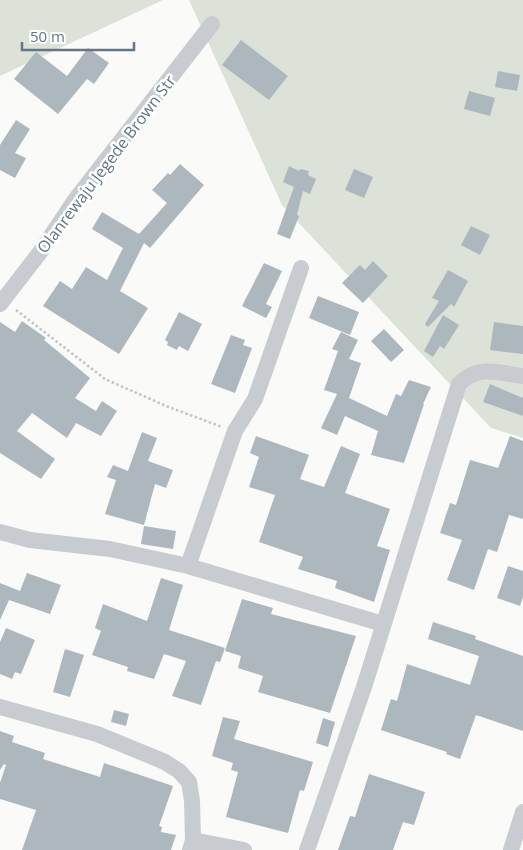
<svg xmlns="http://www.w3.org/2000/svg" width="523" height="850" font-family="'Open Sans',sans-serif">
<rect width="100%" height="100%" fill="#fafaf8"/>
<path fill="#dce2d8" d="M 0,0 L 163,0 L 0,76 Z
M 189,0 L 523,0 L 523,438 L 491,428 L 282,205 Z"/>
<path fill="#adb7be" d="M 241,40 L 288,76 L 269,100 L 222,65 Z
M 88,48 L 109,63 L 94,84 L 87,79 L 58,114 L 14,79 L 36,52 L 67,76 Z
M 498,71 L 520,75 L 517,91 L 495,87 Z
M 469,91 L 495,98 L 490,116 L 464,109 Z
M 16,120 L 30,129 L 15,153 L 26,158 L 15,178 L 0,170 L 0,145 Z
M 180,164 L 204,185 L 150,248 L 144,243 L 120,291 L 148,308 L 119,354 L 43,306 L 60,281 L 72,289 L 86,267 L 107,280 L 123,248 L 92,229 L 102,212 L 139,234 L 167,203 L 152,190 L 168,173 L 170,175 Z
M 289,166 L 299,171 L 300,169 L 309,171 L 308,175 L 316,179 L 310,194 L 303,191 L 297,215 L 299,216 L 290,239 L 277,234 L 294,187 L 283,182 Z
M 354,169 L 373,177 L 364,198 L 345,190 Z
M 471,226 L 490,235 L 480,255 L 461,245 Z
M 373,261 L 388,276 L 363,303 L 342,283 L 360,265 L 365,270 Z
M 264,263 L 282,271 L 266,304 L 272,307 L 266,318 L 242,306 Z
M 448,270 L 468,281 L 454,307 L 451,304 L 428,327 L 425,324 L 439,301 L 432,298 Z
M 318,296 L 359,312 L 350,335 L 309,318 Z
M 179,312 L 202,324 L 188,351 L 179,346 L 177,350 L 167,345 L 168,342 L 165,340 Z
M 443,315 L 459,325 L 444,349 L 440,346 L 433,357 L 424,351 Z
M 22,321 L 46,338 L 44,340 L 90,378 L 75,398 L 96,411 L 102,401 L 117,411 L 101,436 L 76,423 L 67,438 L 32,413 L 17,431 L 55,459 L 41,479 L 0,453 L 0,322 L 15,332 Z
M 494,322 L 523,326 L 523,354 L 490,350 Z
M 384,329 L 404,350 L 391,362 L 371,341 Z
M 341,332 L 358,340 L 349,359 L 361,363 L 349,398 L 387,416 L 396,394 L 401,396 L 409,380 L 431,387 L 423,404 L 424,404 L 404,463 L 371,455 L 378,431 L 345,416 L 337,435 L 321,428 L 337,394 L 324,390 L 338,351 L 332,349 Z
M 231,335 L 245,340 L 243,345 L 252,348 L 235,393 L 211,384 Z
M 490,384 L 523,398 L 523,416 L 483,402 Z
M 142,432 L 157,438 L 148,461 L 173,470 L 166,488 L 155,484 L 144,525 L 105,514 L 116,480 L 107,477 L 113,465 L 128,471 Z
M 256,436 L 309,455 L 300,479 L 324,487 L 341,446 L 360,454 L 345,493 L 390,509 L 377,546 L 390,550 L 374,602 L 335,588 L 337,581 L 298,569 L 303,557 L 259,542 L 275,495 L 249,487 L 259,457 L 250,453 Z
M 510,436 L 523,441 L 523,519 L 509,515 L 497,552 L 488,549 L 474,590 L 447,580 L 462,540 L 440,533 L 450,503 L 456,505 L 470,460 L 498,468 Z
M 144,526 L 176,531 L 173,549 L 141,544 Z
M 508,566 L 523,571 L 523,597 L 520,606 L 497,598 Z
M 27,573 L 61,585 L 50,614 L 9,600 L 0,620 L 0,583 L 20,591 Z
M 161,578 L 183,585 L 169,630 L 225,648 L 220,662 L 216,661 L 201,705 L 172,696 L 186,661 L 164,654 L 154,679 L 127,671 L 128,667 L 92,655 L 101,631 L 95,628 L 103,604 L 147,621 Z
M 242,599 L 273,608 L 271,614 L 356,636 L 330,713 L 258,692 L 263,676 L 238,668 L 241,656 L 225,651 Z
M 433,622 L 476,636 L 475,639 L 523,656 L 523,731 L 476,715 L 460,759 L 446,754 L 447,752 L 381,730 L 391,699 L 397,701 L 407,664 L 470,685 L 479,656 L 428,639 Z
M 6,628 L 35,640 L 21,674 L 15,672 L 12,679 L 0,674 L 0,642 Z
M 65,649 L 84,655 L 70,697 L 53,692 Z
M 114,710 L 129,714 L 126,726 L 111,722 Z
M 223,717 L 240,721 L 234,739 L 313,762 L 304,791 L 300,790 L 288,833 L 226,817 L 238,772 L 231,770 L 233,763 L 212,756 Z
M 323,718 L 335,722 L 328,747 L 316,743 Z
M 0,731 L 14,736 L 12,742 L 45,753 L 43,759 L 100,777 L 104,763 L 173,786 L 159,826 L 162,827 L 161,832 L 176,835 L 171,850 L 22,850 L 36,810 L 0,799 L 0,783 L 6,765 L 4,764 L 0,770 Z
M 369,774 L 425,792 L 414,825 L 403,822 L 393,850 L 338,850 L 350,816 L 355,817 Z"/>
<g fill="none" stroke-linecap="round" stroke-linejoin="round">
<path stroke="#c1c4c6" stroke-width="2.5" stroke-dasharray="2.5 2.5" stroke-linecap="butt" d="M 16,310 L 105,379 L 166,406 L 222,427"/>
<path stroke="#c8ccd0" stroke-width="16" d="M 0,304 L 41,251 L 75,200 L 212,24
M 0,532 L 30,540 L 110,549 L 188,566 L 383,624
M 188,566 L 235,431 L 255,399 L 301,268
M 0,707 L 97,734 L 165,762 L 179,771 L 189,782 L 192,801 L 193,840 L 190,850
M 193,840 L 244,850
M 307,850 L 364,687 L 459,384 C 479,364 498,373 523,376
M 511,850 L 523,812"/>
</g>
<g text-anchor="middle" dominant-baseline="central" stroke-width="5" stroke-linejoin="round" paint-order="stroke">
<g font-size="16" fill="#627686" stroke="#fff">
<text transform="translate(106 164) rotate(-53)">Olanrewaju Jegede Brown Str</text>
</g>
</g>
<path d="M22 42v8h112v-8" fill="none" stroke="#627686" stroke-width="2.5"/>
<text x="30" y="42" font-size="15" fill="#627686" stroke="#ffffff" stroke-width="4" paint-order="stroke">50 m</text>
</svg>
